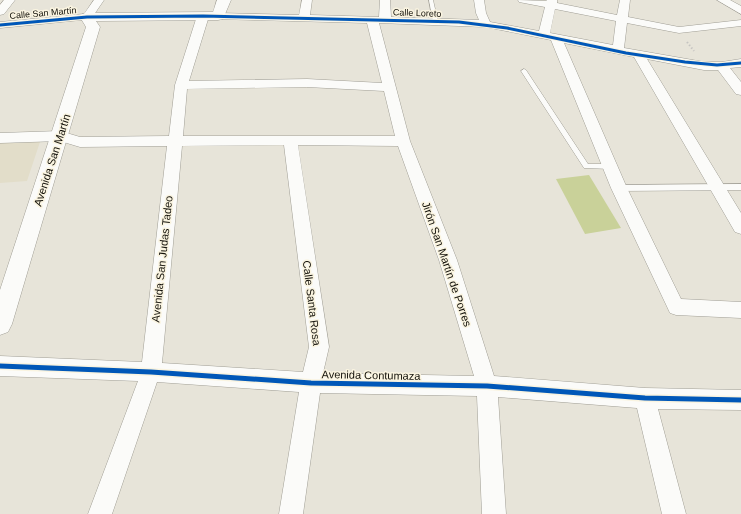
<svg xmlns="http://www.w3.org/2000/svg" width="741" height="514" font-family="Helvetica,sans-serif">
<rect width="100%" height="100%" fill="#e7e4d9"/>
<path fill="#e2ddc9" d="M 40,142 L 27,181 L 0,183 L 0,143 Z"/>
<path fill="#c9d199" d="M 589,175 L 621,228 L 585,234 L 556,179 Z"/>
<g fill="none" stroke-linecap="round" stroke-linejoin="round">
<g stroke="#a09e95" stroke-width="1">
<path id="service" d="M 429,0 L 433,0 L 438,22 L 433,21 Z
M 524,69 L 526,70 L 588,164 L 610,164 L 613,167 L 612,169 L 584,168 L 521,71 Z
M 741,184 L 741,190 L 619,191 L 615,188 L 619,185 Z"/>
</g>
<g stroke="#a09e95" stroke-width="1">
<path id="minor" d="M 4,0 L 15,0 L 4,14 L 0,15 L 0,5 Z
M 94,0 L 104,0 L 91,19 L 0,28 L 0,22 L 84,14 Z
M 302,0 L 312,0 L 310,15 L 379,17 L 380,0 L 390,0 L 391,17 L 479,20 L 476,13 L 474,0 L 484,0 L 486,13 L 490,22 L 539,31 L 545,7 L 519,2 L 518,0 L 546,1 L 547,0 L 557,0 L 557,3 L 617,15 L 620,0 L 630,0 L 628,17 L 679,27 L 741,20 L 741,26 L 679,33 L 627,23 L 624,48 L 704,62 L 722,62 L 741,59 L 741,67 L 730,68 L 741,82 L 741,95 L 736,94 L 718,70 L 704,70 L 647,59 L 741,213 L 741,234 L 735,232 L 634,57 L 564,43 L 627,188 L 681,299 L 741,302 L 741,318 L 676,315 L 670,313 L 611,188 L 551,40 L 486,27 L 379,23 L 410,141 L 457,260 L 494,376 L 645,388 L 741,390 L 741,410 L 658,409 L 686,514 L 662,514 L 637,408 L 498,397 L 506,514 L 482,514 L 477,396 L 320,393 L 303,514 L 279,514 L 299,392 L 157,382 L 112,514 L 88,514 L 138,381 L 0,376 L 0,356 L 142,362 L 167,146 L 80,147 L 60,141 L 0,143 L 0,133 L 60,131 L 80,137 L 169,136 L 175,85 L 197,16 L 203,13 L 209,16 L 189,81 L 307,79 L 382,83 L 367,23 L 218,19 L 212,16 L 218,13 L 299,15 ZM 555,9 L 616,21 L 613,45 L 550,33 ZM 307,87 L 384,91 L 395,136 L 183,136 L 187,89 ZM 284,145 L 309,347 L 303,372 L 162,363 L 182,146 ZM 298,145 L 398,146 L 439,260 L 474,376 L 323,373 L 329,347 Z
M 717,0 L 730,0 L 741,6 L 741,14 Z"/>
</g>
<g stroke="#a09e95" stroke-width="1">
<path id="tertiary" d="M 217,0 L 231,0 L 223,19 L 218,20 L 96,21 L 100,27 L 12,324 L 8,332 L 0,335 L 0,290 L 86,27 L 80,17 L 82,14 L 87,13 L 213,12 Z"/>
</g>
<path stroke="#c5c4c1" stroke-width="2" stroke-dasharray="1.5 2" stroke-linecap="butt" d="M 687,42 L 694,51"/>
<use href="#service" fill="#fbfbf9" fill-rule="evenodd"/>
<use href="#minor" fill="#fbfbf9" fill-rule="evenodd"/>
<use href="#tertiary" fill="#fbfbf9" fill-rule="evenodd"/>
<g stroke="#faf4e0" stroke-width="5">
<path id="cycleway-far1" d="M 0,25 L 87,17 L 203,16 L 459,22 L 507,28 L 626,53 L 685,62 L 717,65 L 741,63"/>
</g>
<g stroke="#faf4e0" stroke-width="8">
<path id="cycleway" d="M 0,366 L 151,372 L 311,383 L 487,386 L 645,398 L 741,400"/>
</g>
<use href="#cycleway-far1" stroke="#0057b8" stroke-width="3"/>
<use href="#cycleway" stroke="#0057b8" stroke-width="5"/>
</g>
<g text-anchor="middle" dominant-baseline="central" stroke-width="3" stroke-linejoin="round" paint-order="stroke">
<g font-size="9" fill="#13110a" stroke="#faf4e0">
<text transform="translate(43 13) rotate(-5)">Calle San Martín</text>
<text transform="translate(417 13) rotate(2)">Calle Loreto</text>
</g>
<g font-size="11" fill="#13110a" stroke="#faf4e0">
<text transform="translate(52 160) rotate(-72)">Avenida San Martín</text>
<text transform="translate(162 259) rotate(-84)">Avenida San Judas Tadeo</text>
<text transform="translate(447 264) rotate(71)">Jirón San Martín de Porres</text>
<text transform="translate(312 303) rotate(83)">Calle Santa Rosa</text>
<text transform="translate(371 375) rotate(1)">Avenida Contumaza</text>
</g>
</g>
</svg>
